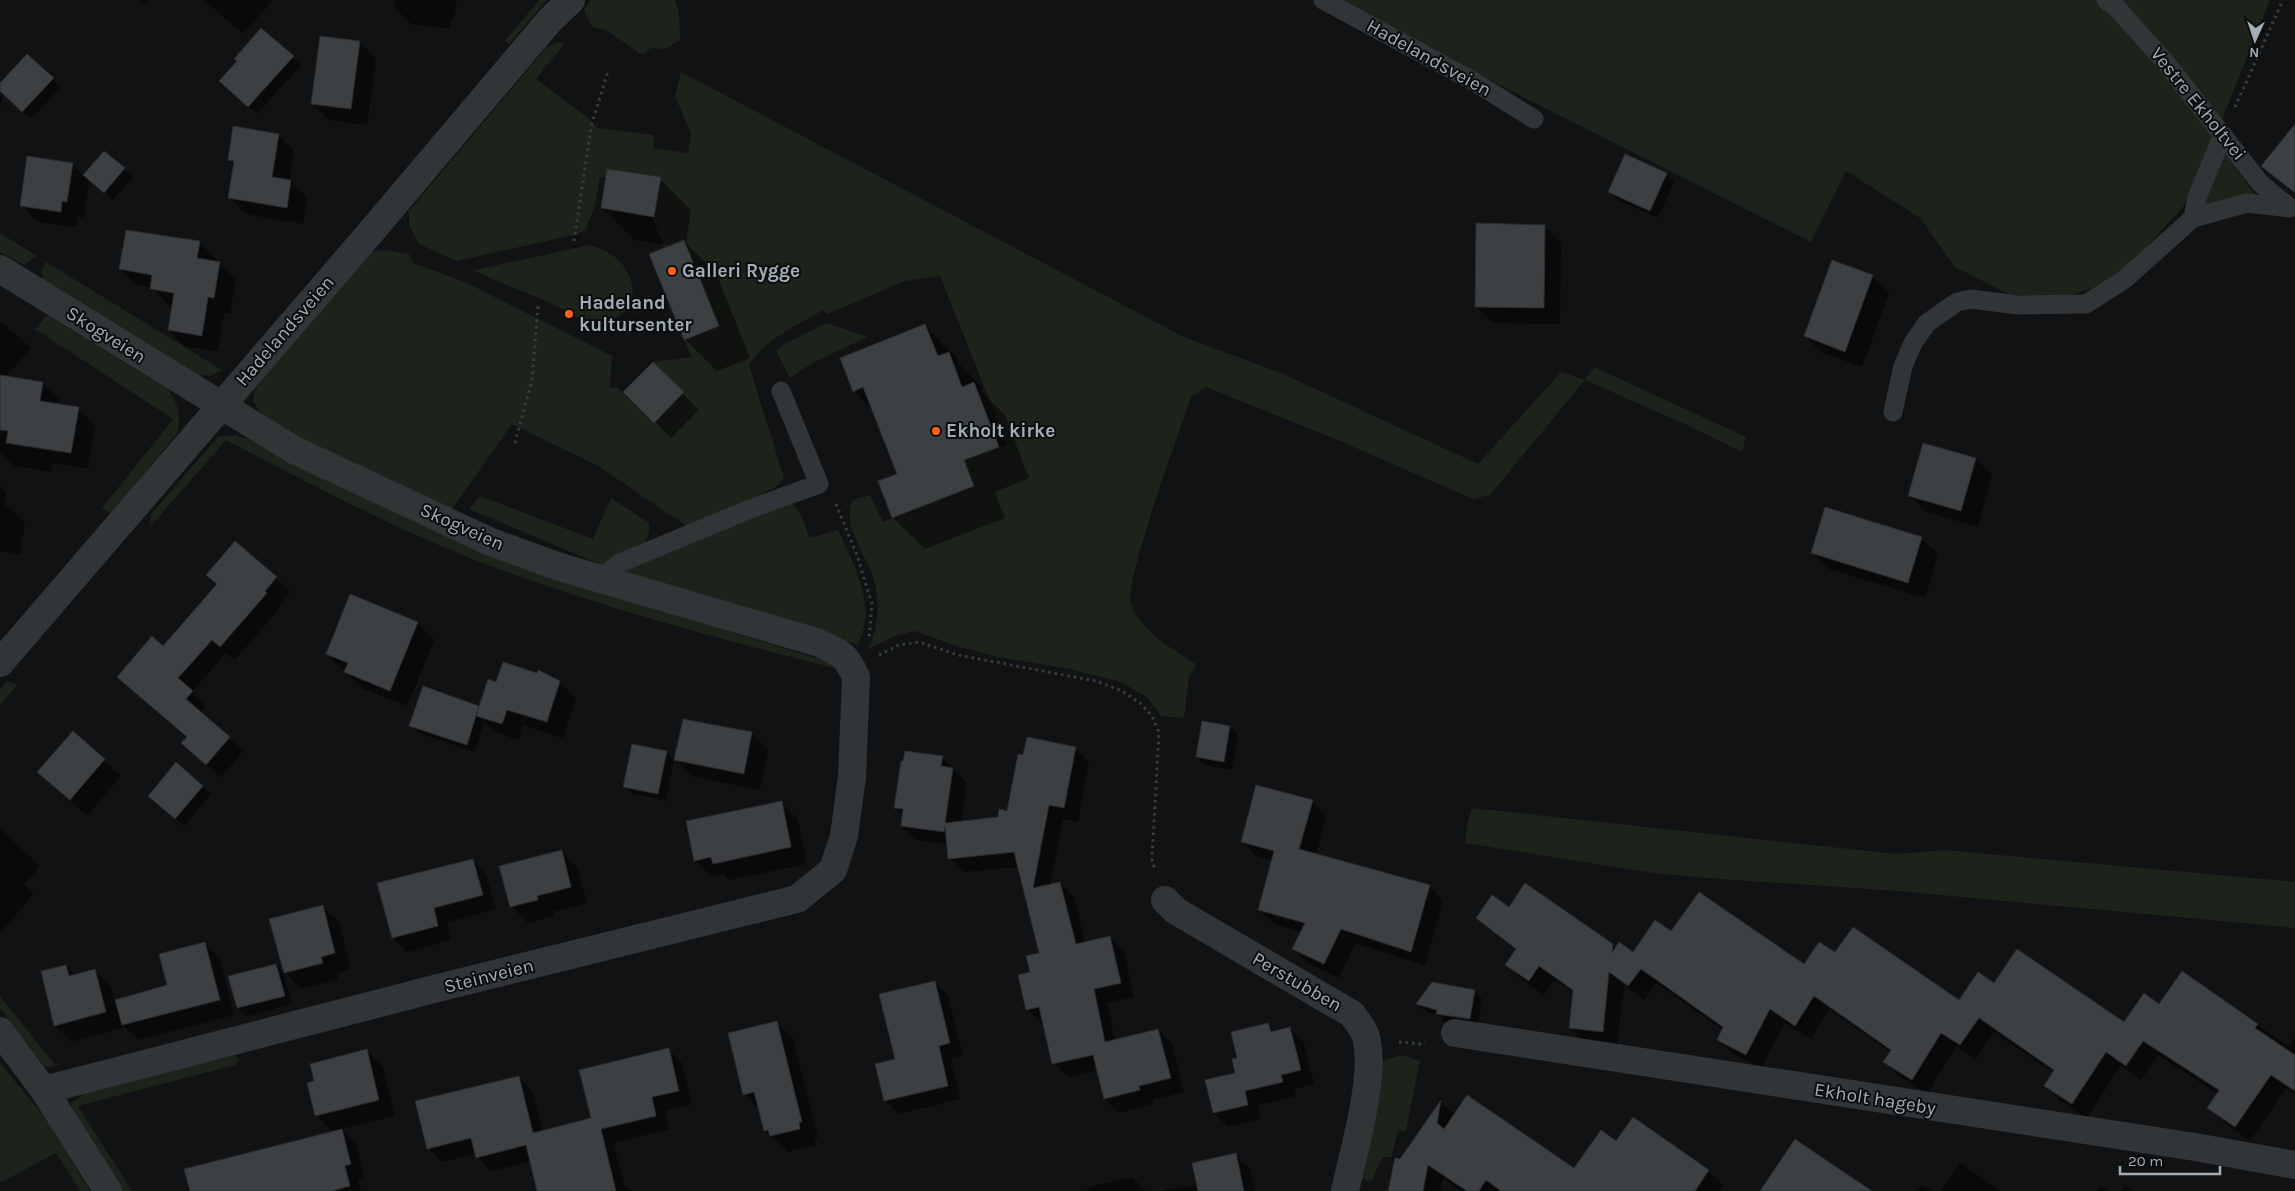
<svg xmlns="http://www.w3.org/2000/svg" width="2295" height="1191" font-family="Karla,sans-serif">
<rect width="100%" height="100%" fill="#111213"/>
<path fill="#1d231b" d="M 539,0 L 547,0 L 509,44 L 505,41 Z
M 591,0 L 675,0 L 679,12 L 680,40 L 665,49 L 651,48 L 642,55 L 606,30 L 592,27 L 584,10 Z
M 1341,0 L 2270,0 L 2221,122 L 2183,207 L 2115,281 L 2061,298 L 2008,294 L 1955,267 L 1920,218 L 1846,171 L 1811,242 L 1507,89 Z
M 558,42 L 564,44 L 536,79 L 588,118 L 598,128 L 654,135 L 653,148 L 688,153 L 691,134 L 675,96 L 681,72 L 1184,337 L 1281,373 L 1478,464 L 1561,372 L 1585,380 L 1594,367 L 1746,437 L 1742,452 L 1687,425 L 1585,380 L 1490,495 L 1473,499 L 1340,441 L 1206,387 L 1191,397 C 1181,427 1123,585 1131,604 C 1143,634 1172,648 1197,665 L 1189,676 L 1184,718 L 1161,716 L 1147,697 L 1121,682 L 1069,669 L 999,657 L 956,646 L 915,631 L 897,635 L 868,649 C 879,629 880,599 873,577 C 865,553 841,525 853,500 L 870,495 L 883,522 L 974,486 L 964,460 L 1007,444 L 940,276 L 905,281 L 828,314 L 823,310 C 798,325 765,339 749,365 L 784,478 L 774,488 L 688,527 L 598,466 L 512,424 L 450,512 L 268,424 L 253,401 L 254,391 L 263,379 L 372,251 L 387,250 L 409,254 L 413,263 L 465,282 L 612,356 L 610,388 L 617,387 L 654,423 L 683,392 L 653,362 L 691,357 L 684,340 L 719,326 L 685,240 L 665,248 L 651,216 L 655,217 L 660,177 L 600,177 L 595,205 L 585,231 L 574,235 L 456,261 L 419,244 L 409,225 L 409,211 L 546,48 Z
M 2224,151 L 2255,195 L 2237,196 L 2199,208 Z
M 0,233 L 37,256 L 24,265 L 0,252 Z
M 590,245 C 602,249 613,253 622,264 C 643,290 632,322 596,321 C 580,321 568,312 554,305 C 528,292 500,284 474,270 Z
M 46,262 L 222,370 L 210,376 L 196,375 L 45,283 L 41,272 Z
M 47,315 L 169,390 C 178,405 181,414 178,432 L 111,514 L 102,508 L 173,419 L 35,329 Z
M 827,323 L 868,337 L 814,362 L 790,378 L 776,351 L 784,344 Z
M 235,435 L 251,440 L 408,519 L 510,563 L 825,661 L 833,664 L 834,668 C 724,640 614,611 507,572 C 409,537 318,488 226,440 L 150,527 L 151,514 L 218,437 Z
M 480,496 L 593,539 L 611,498 L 649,523 L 649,532 L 643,547 L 602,565 L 469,509 Z
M 784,503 L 793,504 L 803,519 L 809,538 L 838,530 C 851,559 871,594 864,627 C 863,633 860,639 858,645 L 619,571 Z
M 7,681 L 17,685 L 0,705 L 0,689 Z
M 1472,808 L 1896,854 L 1945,850 L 2295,882 L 2295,928 L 1898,891 L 1707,878 L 1653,873 L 1465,843 L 1468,821 Z
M 0,996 L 56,1066 L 45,1067 L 0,1008 Z
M 232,1052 L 239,1060 L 235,1065 L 78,1106 L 132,1191 L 123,1191 L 72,1110 L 71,1103 L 87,1092 Z
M 1402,1055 L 1420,1061 L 1406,1131 L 1398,1131 L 1391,1157 L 1382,1157 L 1372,1181 L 1359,1178 L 1381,1061 Z
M 0,1063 L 46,1119 L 90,1191 L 80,1191 L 56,1153 L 0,1183 Z"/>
<path fill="#0007" d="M 140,0 L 150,0 L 145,5 Z
M 204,0 L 273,0 L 243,34 Z
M 395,0 L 457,0 L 454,20 L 451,19 L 450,29 L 411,24 L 395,8 Z
M 360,42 L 376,59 L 367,125 L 329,120 L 312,103 Z
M 293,57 L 301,65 L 257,114 L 228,89 Z
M 53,79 L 61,87 L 31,119 L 0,90 L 0,85 Z
M 0,95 L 2,97 L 0,111 Z
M 278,135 L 294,151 L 290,180 L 307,198 L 303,224 L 246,214 L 229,197 L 234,165 L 229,159 Z
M 2295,142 L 2295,195 L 2263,166 Z
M 104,153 L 133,177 L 113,200 L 89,179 L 84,218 L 78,217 L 77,227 L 38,222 L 22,205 L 72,164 L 84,176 Z
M 1666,174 L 1674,182 L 1658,218 L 1618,200 L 1610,192 Z
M 660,179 L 691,210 L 686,243 L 716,273 L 750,358 L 717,371 L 685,339 L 673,246 L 634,240 L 602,208 Z
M 1545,226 L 1561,243 L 1560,324 L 1493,323 L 1476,307 Z
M 199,242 L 216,259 L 215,262 L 219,263 L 236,280 L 230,313 L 224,313 L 218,351 L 185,347 L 169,330 L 173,306 L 168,305 L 152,288 L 137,285 L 120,269 Z
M 1872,276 L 1889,293 L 1862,367 L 1821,352 L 1805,336 Z
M 0,321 L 31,348 L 3,380 L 0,377 Z
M 925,326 L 956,357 L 959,364 L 980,385 L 983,394 L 1005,415 L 1029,478 L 995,492 L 1005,518 L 925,549 L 893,518 L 880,482 L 899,474 L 874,411 L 854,391 Z
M 653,364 L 699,410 L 671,438 L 625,392 Z
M 9,378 L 42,383 L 59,399 L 58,405 L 78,408 L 95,425 L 88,469 L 52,463 L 51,472 L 14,466 L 0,452 L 0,432 Z
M 1924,444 L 1976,459 L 1992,475 L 1978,527 L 1926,512 L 1910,495 Z
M 0,486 L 7,493 L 5,506 L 9,506 L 25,523 L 20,554 L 0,551 Z
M 1921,538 L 1938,554 L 1925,598 L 1829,569 L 1812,553 Z
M 208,575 L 276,578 L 290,592 L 278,606 L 280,608 L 235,660 L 226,653 L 192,692 L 206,706 L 200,712 L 243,751 L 221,778 L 183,743 L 187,738 L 119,677 L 164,648 L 218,585 Z
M 351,596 L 418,623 L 434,640 L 407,706 L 362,688 L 327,654 Z
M 559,682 L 576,698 L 563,738 L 523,725 L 519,740 L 494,732 L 484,722 L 475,752 L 419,733 L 411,725 L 478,707 L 480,708 L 497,684 Z
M 684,721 L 752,733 L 768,750 L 760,790 L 692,776 L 676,760 Z
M 1230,727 L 1238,735 L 1232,770 L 1205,765 L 1197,757 Z
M 73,733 L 121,776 L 87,816 L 39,772 Z
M 1075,748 L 1089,762 L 1078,822 L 1063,819 L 1050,885 L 1060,883 L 1074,897 L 1085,943 L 1110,938 L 1124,952 L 1134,997 L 1107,1003 L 1115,1041 L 1158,1030 L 1172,1044 L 1184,1092 L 1153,1100 L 1154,1104 L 1119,1113 L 1105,1099 L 1098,1071 L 1068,1077 L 1054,1063 L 1044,1023 L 1042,1024 L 1028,1010 L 1020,976 L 1031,973 L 1041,954 L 1019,867 L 964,872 L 949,858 L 948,844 L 916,840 L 902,826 L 904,816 L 895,808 L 942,758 L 967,783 L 961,822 L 999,819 Z
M 666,752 L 674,760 L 666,801 L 633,794 L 625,786 Z
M 176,764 L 211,794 L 184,826 L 157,803 Z
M 1312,801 L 1326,816 L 1316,854 L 1429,886 L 1443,900 L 1425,966 L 1355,943 L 1339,978 L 1308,963 L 1294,949 L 1302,932 L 1274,924 L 1259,909 L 1273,861 L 1256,856 L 1242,842 Z
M 781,803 L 798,819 L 807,864 L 730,880 L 724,874 L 712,877 L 695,860 Z
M 0,829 L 40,866 L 24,885 L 34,894 L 2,931 L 0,929 Z
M 561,851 L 578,868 L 587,903 L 553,912 L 554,916 L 528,923 L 511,906 Z
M 472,860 L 486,874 L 496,909 L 447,922 L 451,940 L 407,952 L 393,938 L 378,884 Z
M 322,906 L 339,922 L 351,969 L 337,973 L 338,979 L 301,989 L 285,972 Z
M 1509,908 L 1633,954 L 1671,933 L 1804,966 L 1836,954 L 1960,1001 L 1994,984 L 2124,1023 L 2159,1006 L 2183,973 L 2289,1047 L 2295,1038 L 2295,1095 L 2286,1088 L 2250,1141 L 2224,1122 L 2209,1108 L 2218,1094 L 2158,1055 L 2141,1080 L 2121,1065 L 2087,1118 L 2060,1101 L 2045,1086 L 2054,1073 L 1994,1032 L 1976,1059 L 1956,1046 L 1927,1094 L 1900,1077 L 1885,1062 L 1891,1052 L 1829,1009 L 1811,1039 L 1785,1023 L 1761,1069 L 1733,1054 L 1718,1040 L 1723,1030 L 1656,983 L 1644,1000 L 1624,985 L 1617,1046 L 1585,1043 L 1570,1028 L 1574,993 L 1555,979 L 1544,995 L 1521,979 L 1507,965 L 1516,951 L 1478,918 Z
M 205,943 L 220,958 L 234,1015 L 138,1040 L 120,1022 L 122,1028 L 71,1042 L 55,1025 L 66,966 L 76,976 L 95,971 L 111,987 L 115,1002 L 169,986 Z
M 276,965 L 284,973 L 292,1004 L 246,1016 L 238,1008 Z
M 935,982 L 948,995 L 963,1056 L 951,1059 L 960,1099 L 899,1114 L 886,1101 L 897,1060 Z
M 1474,991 L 1482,999 L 1478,1027 L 1446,1022 L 1440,1016 L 1426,1012 L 1418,1004 Z
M 776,1022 L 793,1039 L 818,1138 L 814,1139 L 816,1145 L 788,1152 L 765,1130 L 760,1110 L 744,1094 Z
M 1268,1025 L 1275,1032 L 1290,1028 L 1304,1043 L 1314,1084 L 1294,1089 L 1296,1096 L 1258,1105 L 1261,1119 L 1228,1127 L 1214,1113 L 1237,1074 L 1239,1059 Z
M 668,1049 L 682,1063 L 692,1104 L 665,1111 L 669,1129 L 613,1143 L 624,1185 L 632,1191 L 540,1191 L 531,1161 L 491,1171 L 475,1154 L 442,1162 L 428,1148 L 519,1077 L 532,1091 L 543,1132 L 592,1119 Z
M 367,1051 L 383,1067 L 395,1116 L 341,1129 L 356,1145 L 364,1178 L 358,1180 L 361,1191 L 191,1191 L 334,1133 L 316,1115 L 315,1082 Z
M 1441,1102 L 1455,1115 L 1574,1170 L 1617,1142 L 1633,1119 L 1709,1171 L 1723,1186 L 1719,1191 L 1462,1191 L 1443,1178 L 1440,1191 L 1390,1191 L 1401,1161 Z
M 1235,1155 L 1250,1169 L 1255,1191 L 1161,1191 L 1198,1184 Z
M 1960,1163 L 2001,1191 L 1941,1191 Z
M 1132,1177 L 1146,1191 L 1084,1191 L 1090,1190 L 1089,1187 Z
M 1922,1185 L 1931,1191 L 1918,1191 Z
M 2125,1185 L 2133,1191 L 2121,1191 Z
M 2100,1186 L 2108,1191 L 2097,1191 Z"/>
<path fill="#3d4043" stroke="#2b2c2f" d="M 261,28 L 294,56 L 248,107 L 219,81 L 237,61 L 234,59 Z
M 320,36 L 360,41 L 351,109 L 311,104 Z
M 27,54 L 54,78 L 22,112 L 0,91 L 0,83 Z
M 2295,124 L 2295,193 L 2261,166 Z
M 233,126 L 279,134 L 272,177 L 291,180 L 287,208 L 228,198 L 234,161 L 228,160 Z
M 104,151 L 125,168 L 104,193 L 83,175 Z
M 1625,154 L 1667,173 L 1650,211 L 1608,192 Z
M 27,156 L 73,163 L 67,202 L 62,201 L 61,212 L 20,206 Z
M 607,169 L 661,177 L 654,217 L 601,208 Z
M 1476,223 L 1545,225 L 1544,308 L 1475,307 Z
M 126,230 L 200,241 L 197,258 L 220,262 L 214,298 L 208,297 L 202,336 L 168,330 L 174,293 L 150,289 L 152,275 L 119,269 Z
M 684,240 L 719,326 L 684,340 L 649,254 Z
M 1832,260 L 1873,275 L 1845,352 L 1804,336 Z
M 925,324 L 938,356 L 949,352 L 962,387 L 974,382 L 999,447 L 964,460 L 974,486 L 892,518 L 878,481 L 897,474 L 863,387 L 853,392 L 840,358 Z
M 653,362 L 684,392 L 654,423 L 623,392 Z
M 0,375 L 43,382 L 40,401 L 79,407 L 71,453 L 6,443 L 8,431 L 0,430 Z
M 1923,443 L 1976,458 L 1961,511 L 1908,496 Z
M 1825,507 L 1922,537 L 1908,583 L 1811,553 Z
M 235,541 L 277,577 L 265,591 L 267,593 L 220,647 L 212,640 L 178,678 L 193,691 L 186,699 L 230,737 L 206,765 L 181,743 L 187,737 L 117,677 L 152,636 L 163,646 L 217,584 L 206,575 Z
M 350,594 L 418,622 L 390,691 L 344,672 L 348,663 L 326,654 Z
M 503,662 L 537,673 L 538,670 L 560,681 L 547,722 L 507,710 L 502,724 L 476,716 L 488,679 L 496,682 Z
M 423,686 L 479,706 L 467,745 L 409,726 Z
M 683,719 L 752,732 L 744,774 L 674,760 Z
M 1202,721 L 1230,726 L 1224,762 L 1196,757 Z
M 73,731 L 105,759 L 70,800 L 37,772 Z
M 1027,737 L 1076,747 L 1064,808 L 1049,805 L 1033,888 L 1060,882 L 1076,944 L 1110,936 L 1121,983 L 1094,989 L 1105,1042 L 1158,1029 L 1171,1078 L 1139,1086 L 1140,1090 L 1104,1099 L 1093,1055 L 1052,1064 L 1039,1007 L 1026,1010 L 1018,975 L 1030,972 L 1026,956 L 1039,953 L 1014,852 L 948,859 L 945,826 L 944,832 L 901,826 L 903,809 L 894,808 L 901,761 L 903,761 L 905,751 L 943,756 L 941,766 L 953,768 L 945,823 L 998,817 L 999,809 L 1007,811 L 1018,754 L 1023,755 Z
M 632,744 L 667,751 L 658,794 L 623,787 Z
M 176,762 L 203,786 L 175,819 L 148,796 Z
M 1256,785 L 1313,800 L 1299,849 L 1430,885 L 1411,952 L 1341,929 L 1324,964 L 1292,949 L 1305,923 L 1258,910 L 1274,851 L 1241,842 Z
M 782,801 L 791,847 L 713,864 L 711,857 L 694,861 L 686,821 Z
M 562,850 L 571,887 L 537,896 L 538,900 L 510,907 L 499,866 Z
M 473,859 L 483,895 L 434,908 L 438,926 L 392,938 L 377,883 Z
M 1525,883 L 1613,944 L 1612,953 L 1619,942 L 1633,952 L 1655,920 L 1671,931 L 1699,892 L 1804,964 L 1819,942 L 1835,952 L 1853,927 L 1959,1000 L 1978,972 L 1994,983 L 2017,949 L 2124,1022 L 2144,993 L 2159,1004 L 2182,971 L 2258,1024 L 2255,1028 L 2295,1055 L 2295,1091 L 2271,1075 L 2235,1127 L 2207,1108 L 2219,1090 L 2143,1041 L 2126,1066 L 2106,1052 L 2072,1104 L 2044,1086 L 2054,1070 L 1979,1018 L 1960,1045 L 1941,1033 L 1912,1080 L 1883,1062 L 1891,1050 L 1814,996 L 1795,1026 L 1770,1009 L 1746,1055 L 1717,1040 L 1723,1027 L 1641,969 L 1628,986 L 1609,972 L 1603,1032 L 1569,1028 L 1573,990 L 1539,966 L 1529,981 L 1505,965 L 1516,949 L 1476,918 L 1492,895 L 1509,907 Z
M 323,905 L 335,953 L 321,957 L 323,963 L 284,973 L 269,919 Z
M 205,942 L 220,1000 L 122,1025 L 115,1000 L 167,985 L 159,954 Z
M 276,964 L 285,996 L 237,1008 L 228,976 Z
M 66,965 L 69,976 L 95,969 L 106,1012 L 54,1026 L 41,971 Z
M 935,981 L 950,1043 L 939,1046 L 948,1086 L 884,1101 L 875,1064 L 895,1059 L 879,994 Z
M 1432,982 L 1475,990 L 1470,1019 L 1436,1014 L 1437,1010 L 1416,1004 Z
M 777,1021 L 802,1122 L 799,1122 L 800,1129 L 770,1136 L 768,1130 L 764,1131 L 754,1092 L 743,1095 L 728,1033 Z
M 1268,1023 L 1271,1032 L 1290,1027 L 1301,1070 L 1281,1075 L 1283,1082 L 1245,1091 L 1248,1105 L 1213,1113 L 1205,1080 L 1235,1073 L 1232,1059 L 1237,1058 L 1231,1032 Z
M 669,1048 L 679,1091 L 652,1097 L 656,1116 L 601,1129 L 616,1191 L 537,1191 L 526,1145 L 476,1158 L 471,1138 L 427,1149 L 415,1101 L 519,1076 L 533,1133 L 591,1118 L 579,1070 Z
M 367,1049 L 379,1100 L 315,1116 L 307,1083 L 314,1081 L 310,1064 Z
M 1467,1095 L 1574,1168 L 1601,1130 L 1616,1141 L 1633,1117 L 1709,1170 L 1695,1191 L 1501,1191 L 1486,1180 L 1479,1191 L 1467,1191 L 1428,1165 L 1423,1191 L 1388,1191 L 1395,1158 L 1400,1159 L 1441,1100 L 1437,1123 L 1444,1129 Z
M 342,1129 L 351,1164 L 345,1166 L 350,1186 L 332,1191 L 190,1191 L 184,1169 Z
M 1795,1139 L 1836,1167 L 1872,1191 L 1760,1191 Z
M 1236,1153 L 1244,1191 L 1198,1191 L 1192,1163 Z"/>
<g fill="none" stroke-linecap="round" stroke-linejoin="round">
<path stroke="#383d3f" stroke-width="3" stroke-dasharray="2.5 4" stroke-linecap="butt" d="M 2235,107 L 2283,0
M 574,241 L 591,127 L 608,71
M 515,443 L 532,380 L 538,306
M 836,504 L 858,558 L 872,604 L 869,639
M 879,655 L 899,645 L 919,642 L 958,655 L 1096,681 L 1122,691 L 1140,703 L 1152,716 L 1159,732 L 1152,859 L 1155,871
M 1399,1042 L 1420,1044 L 1425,1042"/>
<path stroke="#323538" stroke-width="19" d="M 1323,0 L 1473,81 L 1534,119
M 2106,0 L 2116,7 L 2167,64 L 2260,183 L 2290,208
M 2193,218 L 2197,197 L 2223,135
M 1893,412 L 1903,366 L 1913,343 L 1927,323 L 1957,302 L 1971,299 L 2018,305 L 2086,304 L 2125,279 L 2193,218 L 2247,203 L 2290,208
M 600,579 L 620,563 L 750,509 L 819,484 L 781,391"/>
<path stroke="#323538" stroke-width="28" d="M 0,269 L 294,450 L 491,542 L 560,567 L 816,642 C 838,651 846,654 856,677 L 852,777 L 844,836 L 833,870 L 797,899 L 438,988 L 44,1090
M 0,663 L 370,233 L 550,20 L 571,0
M 1165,900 L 1176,911 L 1352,1014 C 1356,1020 1362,1027 1365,1034 C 1378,1070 1353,1153 1345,1191
M 0,1031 L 44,1090 L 108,1191
M 1455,1033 L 2195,1147 L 2295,1165"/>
</g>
<g fill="#ff621d" stroke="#0c0d0e" stroke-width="2">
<circle cx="672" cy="271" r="5"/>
<circle cx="569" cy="314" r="5"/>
<circle cx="936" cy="431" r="5"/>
</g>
<g text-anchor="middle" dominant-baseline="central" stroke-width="4" stroke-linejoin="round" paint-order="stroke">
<g font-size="19" fill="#a1aeb5" stroke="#0c0d0e">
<text transform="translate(1429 58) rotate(29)">Hadelandsveien</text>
<text transform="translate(2198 104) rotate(51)">Vestre Ekholtvei</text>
<text transform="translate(285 331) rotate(-49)">Hadelandsveien</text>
<text transform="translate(106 335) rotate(32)">Skogveien</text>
<text transform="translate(462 527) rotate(24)">Skogveien</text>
<text transform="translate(489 976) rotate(-14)">Steinveien</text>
<text transform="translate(1297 982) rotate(30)">Perstubben</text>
<text transform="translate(1875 1099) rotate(9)">Ekholt hageby</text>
</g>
<g font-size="19" font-weight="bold" fill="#a1aeb5" stroke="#0c0d0e" text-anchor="start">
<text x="682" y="271">Galleri Rygge</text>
<text x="579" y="303">Hadeland<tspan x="579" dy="22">kultursenter</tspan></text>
<text x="946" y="431">Ekholt kirke</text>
</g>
</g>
<g transform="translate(2255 40) rotate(183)" stroke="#0c0d0e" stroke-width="4" paint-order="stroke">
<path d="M0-4L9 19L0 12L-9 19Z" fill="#a1aeb5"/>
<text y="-8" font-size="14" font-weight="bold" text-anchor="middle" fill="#a1aeb5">N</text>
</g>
<path d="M2120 1166v8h100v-8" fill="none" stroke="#a1aeb5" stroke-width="2.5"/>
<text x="2128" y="1166" font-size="15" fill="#a1aeb5" stroke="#0c0d0e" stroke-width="4" paint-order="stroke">20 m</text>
</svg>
